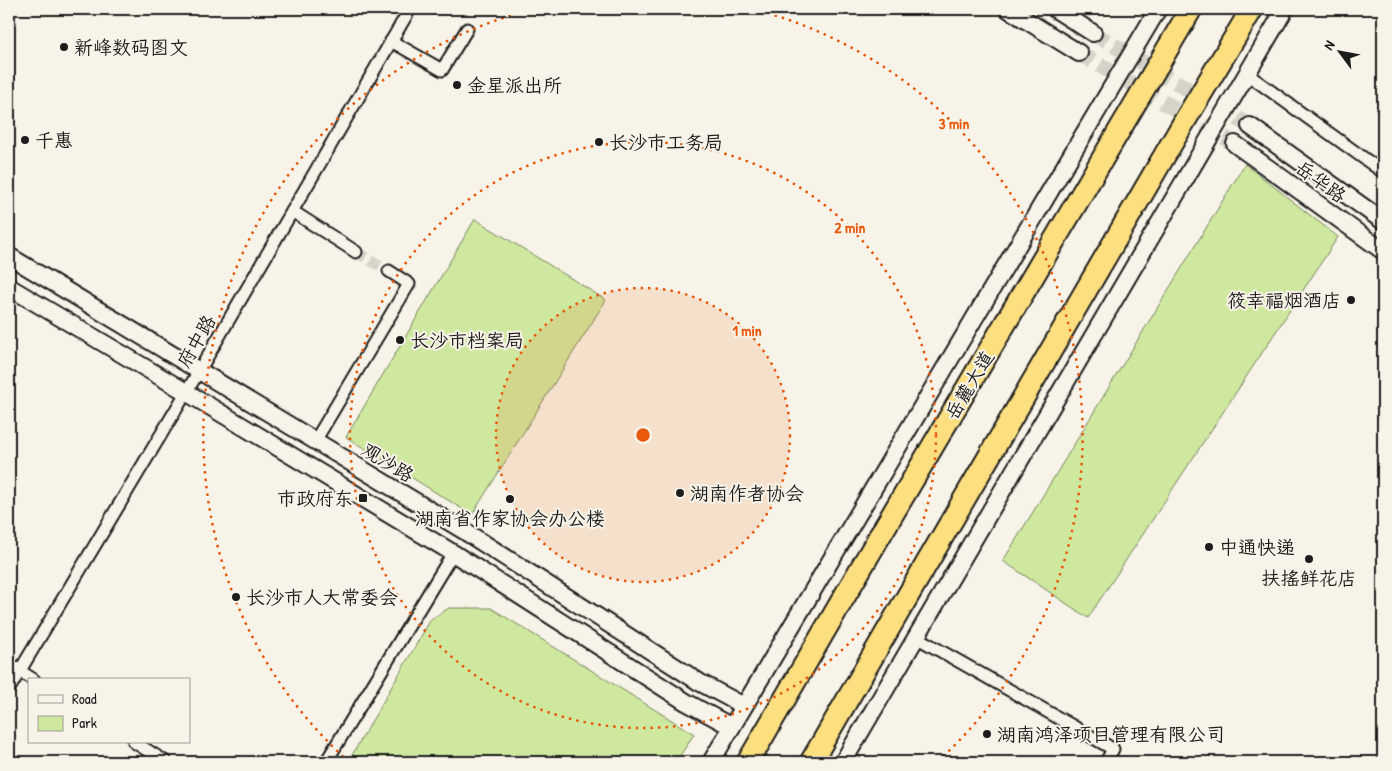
<svg xmlns="http://www.w3.org/2000/svg" width="1392" height="771" font-family="'Patrick Hand','LXGW WenKai TC',sans-serif">
<rect width="100%" height="100%" fill="#f7f3e8"/>
<filter id="ink" filterUnits="userSpaceOnUse"><feTurbulence type="fractalNoise" baseFrequency=".02" numOctaves="2"/><feDisplacementMap in="SourceGraphic" scale="10" xChannelSelector="R" yChannelSelector="G"/><feConvolveMatrix kernelMatrix="1 2 1 2 8 2 1 2 1" color-interpolation-filters="sRGB"/></filter>
<g filter="url(#ink)">
<path fill="#cee89f" stroke="#75825e" d="M 1245,164 L 1338,237 L 1088,618 L 1003,561 Z
M 475,219 L 606,300 L 472,515 L 346,437 Z
M 449,608 L 491,608 L 694,734 L 676,762 L 348,762 L 431,619 Z"/>
<g fill="none" stroke-linecap="round" stroke-linejoin="round">
<path stroke="#d6d3c9" stroke-width="11" stroke-dasharray="11 5.5" stroke-linecap="butt" d="M 356,252 L 389,271"/>
<path stroke="#d6d3c9" stroke-width="16" stroke-dasharray="16 8" stroke-linecap="butt" d="M 1093,33 L 1250,126
M 1079,53 L 1235,144"/>
<g stroke="#1c1c1c" stroke-width="15">
<path id="street" d="M 391,41 L 442,70 L 467,29
M 1247,74 L 1383,172
M 292,211 L 356,252
M 315,441 L 409,284 L 389,271
M 916,637 L 1113,749 L 1106,762
M 9,664 L 34,680
M 9,689 L 199,371 L 410,9
M 134,742 L 166,762
M 326,762 L 453,553"/>
</g>
<g stroke="#1c1c1c" stroke-width="20">
<path id="secondary" d="M 1008,9 L 1079,53
M 1055,9 L 1093,33
M 1250,126 L 1383,221
M 1235,144 L 1383,251
M 9,256 L 466,532 L 699,682 L 744,706
M 9,287 L 186,392 L 453,553 L 686,702 L 732,727
M 711,762 L 1158,9
M 843,762 L 1285,9"/>
</g>
<g stroke="#1c1c1c" stroke-width="25">
<path id="highway" d="M 748,762 L 882,532 L 1191,9
M 811,762 L 1187,117 L 1252,9"/>
</g>
<use href="#street" stroke="#f7f3e8" stroke-width="11"/>
<use href="#secondary" stroke="#f7f3e8" stroke-width="16"/>
<use href="#highway" stroke="#fddf80" stroke-width="21"/>
</g>
</g>
<circle cx="643" cy="435" r="147" fill="#e8590c" fill-opacity=".12"/>
<g fill="none" stroke="#e8590c" stroke-width="2.5" stroke-dasharray="2.5 5">
<circle cx="643" cy="435" r="147"/>
<circle cx="643" cy="435" r="293"/>
<path d="M349 762A440 440 0 0 1 533 9M753 9A440 440 0 0 1 937 762"/>
</g>
<g fill="#1c1c1c" stroke="#f7f3e8" stroke-width="2">
<circle cx="64" cy="47" r="5"/>
<circle cx="457" cy="85" r="5"/>
<circle cx="25" cy="140" r="5"/>
<circle cx="599" cy="142" r="5"/>
<circle cx="1351" cy="300" r="5"/>
<circle cx="400" cy="340" r="5"/>
<circle cx="680" cy="493" r="5"/>
<rect x="358" y="493" width="10" height="10" rx="2.5"/>
<circle cx="510" cy="499" r="5"/>
<circle cx="1209" cy="547" r="5"/>
<circle cx="1309" cy="559" r="5"/>
<circle cx="236" cy="597" r="5"/>
<circle cx="987" cy="734" r="5"/>
</g>
<g text-anchor="middle" dominant-baseline="central" stroke-width="4" stroke-linejoin="round" paint-order="stroke">
<g font-size="19" fill="#1c1c1c" stroke="#f7f3e8" text-anchor="start">
<text x="74" y="47">新峰数码图文</text>
<text x="467" y="85">金星派出所</text>
<text x="35" y="140">千惠</text>
<text x="609" y="142">长沙市工务局</text>
<text x="1341" y="300" text-anchor="end">筱幸福烟酒店</text>
<text x="410" y="340">长沙市档案局</text>
<text x="690" y="493">湖南作者协会</text>
<text x="353" y="498" text-anchor="end">市政府东</text>
<text x="510" y="518" text-anchor="middle">湖南省作家协会办公楼</text>
<text x="1219" y="547">中通快递</text>
<text x="1309" y="578" text-anchor="middle">扶摇鲜花店</text>
<text x="246" y="597">长沙市人大常委会</text>
<text x="997" y="734">湖南鸿泽项目管理有限公司</text>
</g>
<g font-size="19" fill="#1c1c1c" stroke="#f7f3e8">
<text transform="translate(1321 181) rotate(36)">岳华路</text>
<text transform="translate(196 341) rotate(-60)">府中路</text>
<text transform="translate(969 385) rotate(-59)">岳麓大道</text>
<text transform="translate(388 462) rotate(31)">观沙路</text>
</g>
</g>
<circle cx="643" cy="435" r="8" fill="#e8590c" stroke="#f7f3e8" stroke-width="2.5"/>
<g font-size="15" text-anchor="middle" font-weight="bold" fill="#e8590c" stroke="#f7f3e8" stroke-width="4" stroke-linejoin="round" paint-order="stroke">
<text x="954" y="129">3 min</text>
<text x="850" y="233">2 min</text>
<text x="747" y="336">1 min</text>
</g>
<rect width="1392" height="771" fill="none" stroke="#f7f3e8" stroke-width="30"/>
<rect x="15" y="15" width="1362" height="741" fill="none" stroke="#1c1c1c" stroke-width="2" filter="url(#ink)"/>
<rect x="28" y="678" width="162" height="65" fill="#f7f3e8" stroke="#9f9d96"/>
<rect x="38" y="695" width="25" height="8" fill="#f7f3e8" stroke="#9f9d96"/>
<text x="72" y="704" font-size="15" fill="#1c1c1c">Road</text>
<rect x="38" y="716" width="25" height="15" fill="#cee89f" stroke="#9f9d96"/>
<text x="72" y="728" font-size="15" fill="#1c1c1c">Park</text>
<g transform="translate(1340 52) rotate(302)" stroke="#f7f3e8" stroke-width="4" paint-order="stroke">
<path d="M0-4L9 19L0 12L-9 19Z" fill="#1c1c1c"/>
<text y="-8" font-size="14" font-weight="bold" text-anchor="middle" fill="#1c1c1c">N</text>
</g>
</svg>
